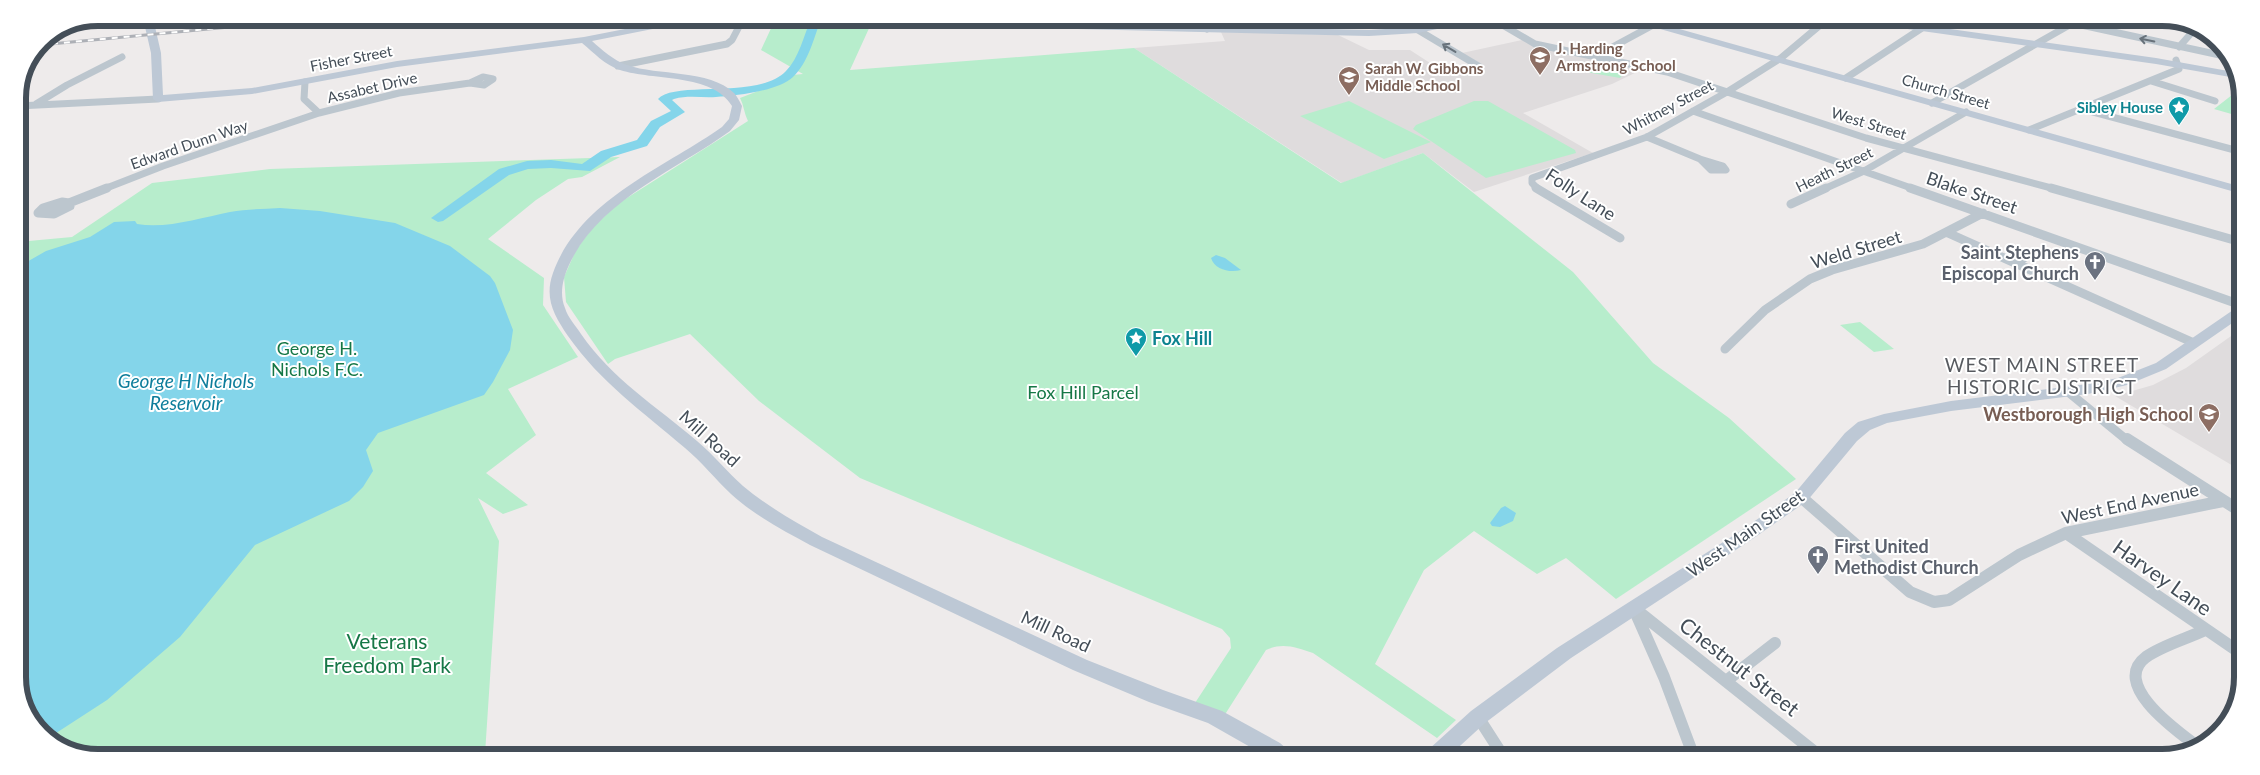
<svg xmlns="http://www.w3.org/2000/svg" width="2260" height="775" font-family="Lato,sans-serif">
<rect width="100%" height="100%" fill="#eeebeb"/>
<path fill="#dfdcdd" d="M 1221,32 L 1338,35 L 1369,50 L 1410,50 L 1447,74 L 1481,64 L 1462,53 L 1522,40 L 1533,46 L 1641,70 L 1612,84 L 1523,113 L 1593,153 L 1474,192 L 1423,153 L 1342,183 L 1134,48 L 1225,41 Z
M 2241,329 L 2240,470 L 2115,396 L 2153,385 L 2186,368 Z"/>
<path fill="#b7edcc" d="M 774,22 L 871,24 L 850,70 L 1134,48 L 1341,183 L 1423,153 L 1573,272 L 1653,363 L 1729,418 L 1796,479 L 1616,599 L 1566,558 L 1537,574 L 1474,531 L 1424,570 L 1375,664 L 1456,720 L 1437,738 L 1313,653 C 1297,648 1283,642 1266,650 L 1224,716 L 1195,703 L 1231,648 L 1230,638 L 1222,629 L 860,478 L 759,401 L 690,334 L 615,359 L 608,364 L 566,302 L 564,277 L 576,250 L 593,227 L 619,203 L 748,121 C 744,113 744,106 740,98 L 787,80 L 792,75 L 803,74 L 761,50 Z
M 1593,61 L 1627,69 L 1620,78 L 1586,72 Z
M 2232,95 L 2242,97 L 2242,117 L 2214,109 Z
M 1349,101 L 1431,142 L 1384,159 L 1300,116 Z
M 1474,101 L 1488,101 L 1575,150 L 1576,153 L 1486,178 L 1413,129 L 1416,125 Z
M 620,157 L 582,177 L 568,179 L 536,200 L 488,239 L 544,278 L 543,305 L 578,357 L 508,389 L 536,435 L 486,473 L 528,505 L 503,514 L 478,498 L 499,541 L 485,754 L 73,753 L 34,726 L 18,682 L 18,242 L 72,237 L 152,183 L 270,169 Z
M 1860,322 L 1894,349 L 1874,352 L 1840,325 Z"/>
<path fill="#84d5ea" d="M 280,208 L 320,211 L 395,223 L 450,246 L 490,276 L 495,283 L 513,330 L 510,350 L 493,382 L 484,395 L 378,433 L 366,450 L 373,471 L 363,487 L 349,501 L 255,545 L 180,637 L 107,700 L 50,737 L 34,726 L 18,682 L 18,267 L 46,251 L 90,237 L 114,222 L 135,221 L 137,224 C 167,229 200,218 230,212 C 246,209 263,209 280,208 Z
M 1216,255 L 1225,258 L 1241,270 C 1230,273 1215,270 1211,258 Z
M 1505,506 L 1516,513 L 1513,521 L 1500,527 L 1492,526 L 1490,523 L 1501,508 Z"/>
<g fill="none" stroke-linecap="round" stroke-linejoin="round">
<path fill="#84d5ea" fill-rule="evenodd" d="M 811,19 L 821,19 C 814,38 808,63 793,77 C 778,91 736,96 716,97 C 702,98 688,95 674,99 L 672,100 L 685,112 L 660,127 L 647,146 L 611,157 L 590,171 L 551,168 L 528,169 L 509,175 L 443,221 L 438,222 L 431,218 L 499,169 L 527,161 L 551,160 L 582,164 L 601,151 L 637,140 L 651,121 L 671,111 L 658,99 C 674,80 759,100 786,71 C 799,58 804,35 811,19 Z"/>
<path stroke="#bcc6ce" stroke-width="7" d="M 149,20 L 166,18
M 1114,20 L 1120,26
M 1196,20 L 1207,29
M 1494,20 L 1535,44 L 1667,72 L 1866,138 L 2055,189
M 2063,21 L 2229,57
M 1418,30 L 1480,67
M 2179,47 L 2194,30
M 1594,57 L 1655,24
M 618,66 L 727,44 L 732,40 L 743,19
M 483,77 L 493,79 L 484,85 L 470,83 Z
M 1846,78 L 1922,28
M 2151,81 L 2215,101
M 305,82 L 304,99 L 319,113 L 399,93 L 470,83
M 1932,103 L 2073,23
M 36,104 L 67,85 L 122,57
M 18,106 L 158,99
M 2082,109 L 2242,152
M 1693,111 L 1914,189
M 2029,130 L 2179,69 L 2176,60
M 1647,137 L 1700,159
M 1700,159 L 1723,166 L 1726,170 L 1711,170 Z
M 104,189 L 163,166 L 319,113
M 1538,189 L 1532,183 L 1532,178 L 1647,137 L 1727,92 L 1781,58 L 1825,21
M 1824,189 L 1864,171 L 1966,112"/>
<path stroke="#bcc6ce" stroke-width="9" d="M 1536,188 L 1620,238
M 1910,188 L 2241,305
M 2051,188 L 2241,242
M 62,202 L 69,203 L 70,206 L 54,214 L 38,213 L 43,208 Z
M 69,203 L 107,188
M 1791,204 L 1826,188
M 1948,233 L 2194,343
M 2016,263 L 2027,256 L 2025,255
M 1725,349 L 1765,310 L 1810,279 L 1832,270 L 1923,244 L 1983,213
M 2067,391 L 2128,441"/>
<path stroke="#bcc6ce" stroke-width="12" d="M 2127,439 L 2240,511
M 1801,497 L 1910,592 L 1934,602 L 1949,600 L 2019,555 L 2066,533 L 2223,501
M 2066,533 L 2239,652
M 1634,608 L 1821,757
M 1634,609 L 1664,677 L 1694,757
M 1726,681 L 1775,643
M 1478,717 L 1503,756
M 2197,746 C 2177,731 2110,684 2146,657 C 2163,645 2186,639 2205,630"/>
<path fill="#bdc8d5" fill-rule="evenodd" d="M 143,18 L 153,18 L 161,53 L 163,95 L 252,88 L 397,61 L 584,37 L 676,19 L 692,19 L 688,22 L 592,41 C 602,50 613,60 627,65 C 658,76 709,69 734,93 C 737,96 740,102 742,106 L 739,120 L 730,131 C 675,171 599,200 569,265 C 563,278 559,294 565,308 C 568,318 576,326 581,334 C 612,379 656,406 697,441 C 714,455 727,472 743,486 C 767,506 795,522 822,537 L 1087,660 L 1163,690 L 1222,711 L 1280,743 L 1288,750 L 1291,756 L 1266,756 L 1208,723 L 1149,702 L 1073,670 L 810,545 C 782,530 754,515 731,494 C 715,479 702,462 685,448 C 642,411 601,383 568,336 C 554,315 544,298 553,273 C 579,200 664,168 722,127 L 729,119 L 732,106 C 712,73 654,81 620,70 C 605,65 594,53 582,43 L 397,67 L 252,94 L 158,102 L 153,99 L 151,53 Z
M 779,19 L 905,19 L 1369,30 L 1418,27 L 1458,20 L 1480,20 L 1418,33 L 1369,36 L 784,22 Z
M 1638,21 L 1651,21 L 2242,187 L 2242,194 L 1639,23 Z
M 1867,21 L 1893,21 L 2156,58 L 2234,72 L 2236,78 L 2156,64 L 1872,24 Z
M 2241,307 L 2241,317 L 2166,369 L 2127,385 L 2088,394 L 1951,411 L 1887,423 L 1870,430 L 1857,441 L 1807,501 L 1751,540 L 1571,658 L 1485,723 L 1449,756 L 1425,756 L 1428,750 L 1471,711 L 1557,648 L 1739,532 L 1795,493 L 1845,433 L 1858,422 L 1884,414 L 1951,401 L 2088,384 L 2118,378 L 2156,363 L 2236,308 Z"/>
<g stroke="#adb0b6" stroke-width="3">
<path id="rail" d="M 316,21 L 348,18
M 40,45 L 323,18"/>
</g>
<use href="#rail" stroke="#fff" stroke-width="2" stroke-dasharray="6" stroke-linecap="butt"/>
</g>
<defs><path id="oneway-shaft" d="M-6 0H5M1.5-3L5.5 0L1.5 3" fill="none" stroke-width="1.6" stroke-linecap="round" stroke-linejoin="round" transform="scale(1.25)"/></defs>
<g stroke="#68727b">
<use href="#oneway-shaft" transform="translate(2147 40) rotate(-168)"/>
<use href="#oneway-shaft" transform="translate(1449 48) rotate(-149)"/>
</g>
<defs>
<g id="school-pin" transform="scale(1.125)"><path d="M0 17L-7.5 6A9.5 9.5 0 1 1 7.5 6Z" fill="#8d6e63" stroke="#fff"/><path d="M0-5L7-2L0 1L-7-2ZM-4 1L0 2.5L4 1V4Q0 6-4 4Z" fill="#fff"/></g>
<g id="sight-pin" transform="scale(1.125)"><path d="M0 17L-7.5 6A9.5 9.5 0 1 1 7.5 6Z" fill="#0f9aa8" stroke="#fff"/><path d="M0-6L1.8-2.2L6-1.7L2.9 1.2L3.7 5.4L0 3.3L-3.7 5.4L-2.9 1.2L-6-1.7L-1.8-2.2Z" fill="#fff"/></g>
<g id="church-pin" transform="scale(1.125)"><path d="M0 17L-7.5 6A9.5 9.5 0 1 1 7.5 6Z" fill="#6b7280" stroke="#fff"/><path d="M-1.2-6h2.4v3.5h3.3v2.4h-3.3V6h-2.4V-.1h-3.3v-2.4h3.3Z" fill="#fff"/></g>
</defs>
<g fill-rule="evenodd">
<use href="#school-pin" x="1540" y="57"/>
<use href="#school-pin" x="1349" y="77"/>
<use href="#sight-pin" x="2179" y="107"/>
<use href="#church-pin" x="2095" y="262"/>
<use href="#sight-pin" x="1136" y="338"/>
<use href="#school-pin" x="2209" y="414"/>
<use href="#church-pin" x="1818" y="556"/>
</g>
<g text-anchor="middle" dominant-baseline="central" stroke-width="4" stroke-linejoin="round" paint-order="stroke">
<g font-size="15" font-weight="bold" fill="#785e54" stroke="#fff" text-anchor="start">
<text x="1556" y="48">J. Harding<tspan x="1556" dy="17">Armstrong School</tspan></text>
<text x="1365" y="68">Sarah W. Gibbons<tspan x="1365" dy="17">Middle School</tspan></text>
</g>
<g font-size="15" fill="#444e58" stroke="#fff">
<text transform="translate(351 58) rotate(-11)">Fisher Street</text>
<text transform="translate(372 87) rotate(-13)">Assabet Drive</text>
<text transform="translate(1946 91) rotate(16)">Church Street</text>
<text transform="translate(1668 107) rotate(-28)">Whitney Street</text>
<text transform="translate(1869 123) rotate(17)">West Street</text>
<text transform="translate(189 144) rotate(-19)">Edward Dunn Way</text>
<text transform="translate(1834 169) rotate(-26)">Heath Street</text>
</g>
<g font-size="15" font-weight="bold" fill="#0d838f" stroke="#fff" text-anchor="end">
<text x="2163" y="107">Sibley House</text>
</g>
<g font-size="18" fill="#444e58" stroke="#fff">
<text transform="translate(1972 192) rotate(19)">Blake Street</text>
<text transform="translate(1581 194) rotate(33)">Folly Lane</text>
<text transform="translate(1856 249) rotate(-17)">Weld Street</text>
<text transform="translate(710 438) rotate(42)">Mill Road</text>
<text transform="translate(2130 503) rotate(-12)">West End Avenue</text>
<text transform="translate(1745 533) rotate(-35)">West Main Street</text>
<text transform="translate(1056 631) rotate(25)">Mill Road</text>
</g>
<g font-size="18" font-weight="bold" fill="#5b616d" stroke="#fff" text-anchor="end">
<text x="2079" y="252">Saint Stephens<tspan x="2079" dy="21">Episcopal Church</tspan></text>
<text x="1834" y="546" text-anchor="start">First United<tspan x="1834" dy="21">Methodist Church</tspan></text>
</g>
<g font-size="18" font-weight="bold" fill="#0d838f" stroke="#fff" text-anchor="start">
<text x="1152" y="338">Fox Hill</text>
</g>
<g font-size="18" fill="#167746" stroke="#fff">
<text x="317" y="348">George H.<tspan x="317" dy="21">Nichols F.C.</tspan></text>
<text x="1083" y="392">Fox Hill Parcel</text>
</g>
<g font-size="18" font-weight="bold" fill="#785e54" stroke="#fff" text-anchor="end">
<text x="2193" y="414">Westborough High School</text>
</g>
<g font-size="19" letter-spacing="1" fill="#585b60" stroke="#fff">
<text x="2042" y="364">WEST MAIN STREET<tspan x="2042" dy="22">HISTORIC DISTRICT</tspan></text>
</g>
<g font-size="19" font-style="italic" fill="#0d7d9b" stroke="#fff">
<text x="186" y="380">George H Nichols<tspan x="186" dy="22">Reservoir</tspan></text>
</g>
<g font-size="21" fill="#444e58" stroke="#fff">
<text transform="translate(2163 577) rotate(35)">Harvey Lane</text>
<text transform="translate(1740 666) rotate(38)">Chestnut Street</text>
</g>
<g font-size="21" fill="#167746" stroke="#fff">
<text x="387" y="640">Veterans<tspan x="387" dy="24">Freedom Park</tspan></text>
</g>
</g>
<path d="M0 0H2260V775H0ZM98 26H2162A72 72 0 0 1 2234 98V677A72 72 0 0 1 2162 749H98A72 72 0 0 1 26 677V98A72 72 0 0 1 98 26Z" fill="#fff" fill-rule="evenodd"/>
<path fill="none" stroke="#444e58" stroke-width="6" d="M98 26H2162A72 72 0 0 1 2234 98V677A72 72 0 0 1 2162 749H98A72 72 0 0 1 26 677V98A72 72 0 0 1 98 26Z"/>
</svg>
